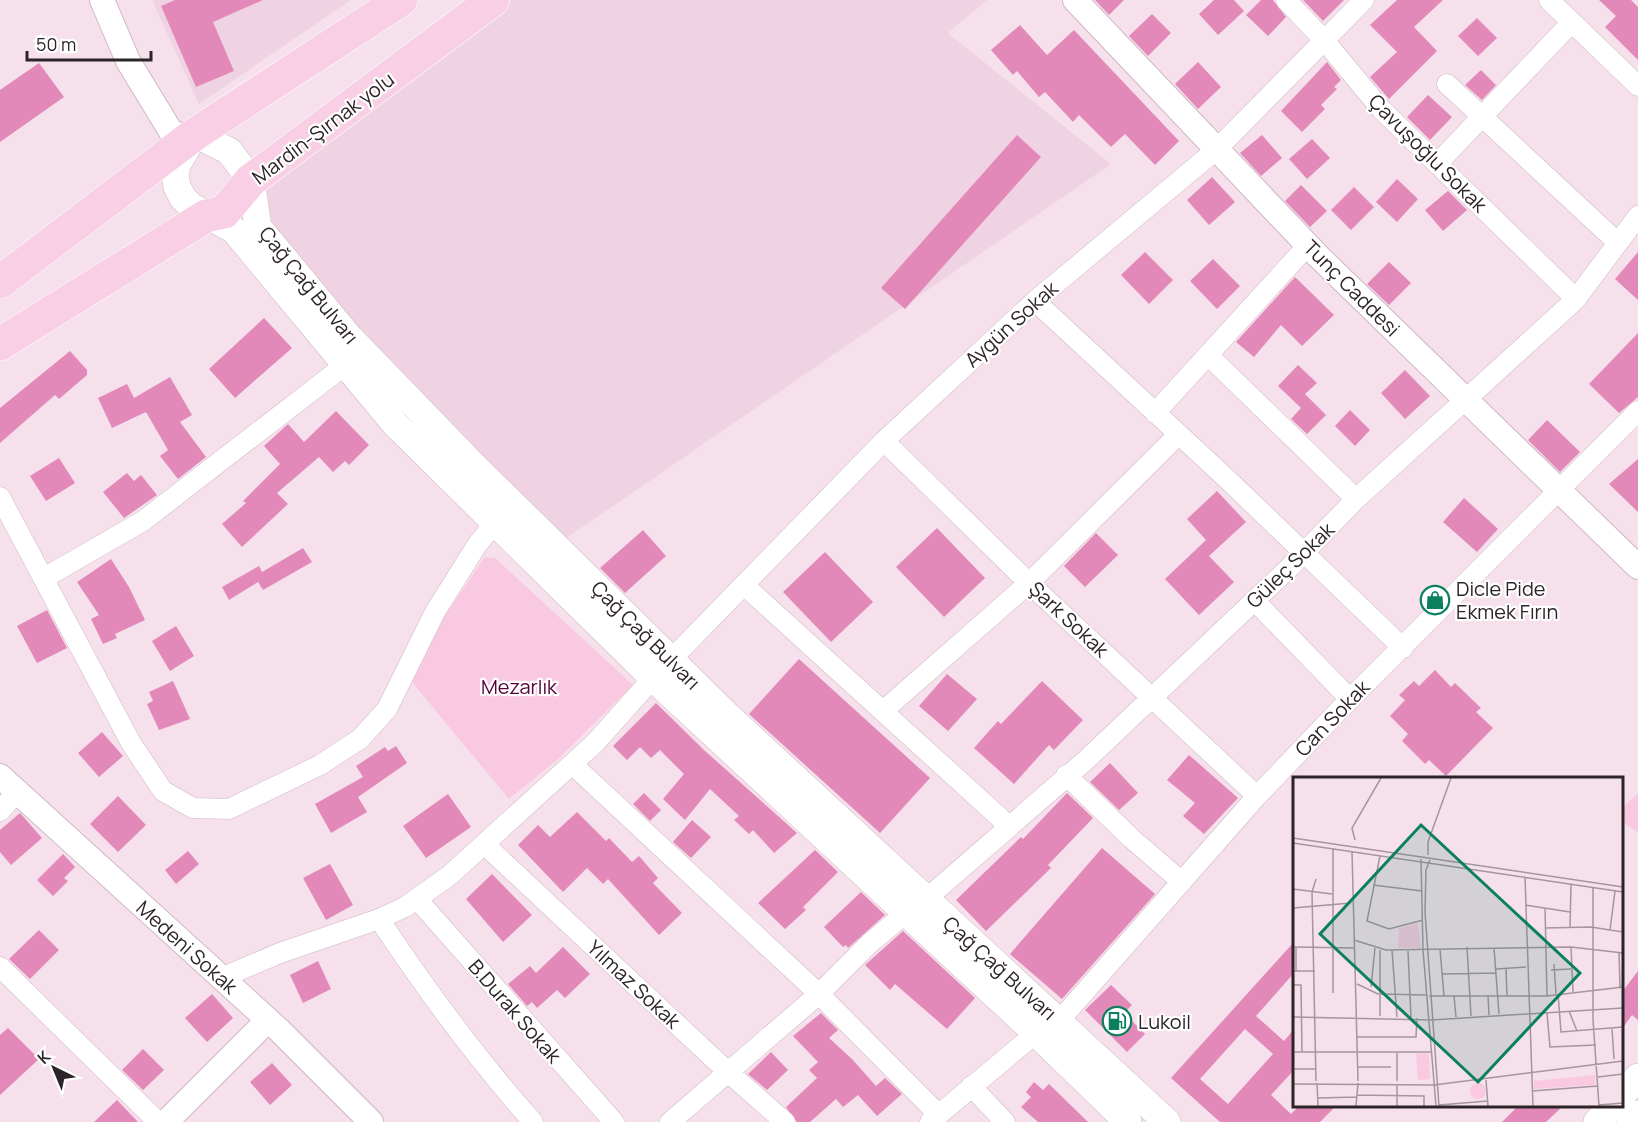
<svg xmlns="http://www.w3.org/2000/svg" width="1638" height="1122" font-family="Manrope,sans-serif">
<rect width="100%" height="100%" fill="#f6e0eb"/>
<path fill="#f0d3e2" d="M 152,0 L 351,0 L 199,104 Z
M 487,0 L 987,0 L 948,33 L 1111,164 L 549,550 L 255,245 L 227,191 Z"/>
<path fill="#f9c8e1" d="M 485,557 L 495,558 L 633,685 L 558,759 L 509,799 L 411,681 L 429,639 Z
M 1638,794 L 1638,832 C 1614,820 1618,808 1638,794 Z"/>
<path fill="#e289ba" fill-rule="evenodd" d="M 175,0 L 263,0 L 213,22 L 234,71 L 196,87 L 161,6 Z
M 1095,0 L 1124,0 L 1109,15 Z
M 1214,0 L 1234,0 L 1244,11 L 1218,35 L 1199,14 Z
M 1261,0 L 1273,0 L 1286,17 L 1268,36 L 1246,15 Z
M 1303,0 L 1344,0 L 1323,21 Z
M 1397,0 L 1443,0 L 1414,27 L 1437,51 L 1389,99 L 1370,77 L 1397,52 L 1370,25 Z
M 1599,0 L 1631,0 L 1638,7 L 1638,60 L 1605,27 L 1616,16 Z
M 1152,14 L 1171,33 L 1148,56 L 1129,36 Z
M 1477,18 L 1497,38 L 1478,56 L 1458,36 Z
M 1020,25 L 1047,55 L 1074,30 L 1179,141 L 1155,165 L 1125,134 L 1111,147 L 1079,115 L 1073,122 L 1045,92 L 1039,97 L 1017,71 L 1013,75 L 991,50 Z
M 1198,62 L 1221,87 L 1198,109 L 1175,84 Z
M 1327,62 L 1341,80 L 1334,87 L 1337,89 L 1321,105 L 1325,109 L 1302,132 L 1281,111 Z
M 39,63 L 64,97 L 0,142 L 0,90 Z
M 1481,70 L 1496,85 L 1482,100 L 1465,85 Z
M 1428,95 L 1452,117 L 1430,140 L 1407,117 Z
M 1017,135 L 1041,157 L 905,309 L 881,288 Z
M 1262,135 L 1282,158 L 1261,176 L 1240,153 Z
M 1312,139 L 1330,158 L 1307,179 L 1289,159 Z
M 1212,177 L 1235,202 L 1209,225 L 1187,200 Z
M 1397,179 L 1418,199 L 1397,222 L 1376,202 Z
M 1301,185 L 1327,211 L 1310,227 L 1285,201 Z
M 1354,187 L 1374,207 L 1351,230 L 1331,210 Z
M 1448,191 L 1467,210 L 1443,231 L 1425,210 Z
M 1145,252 L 1173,280 L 1149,304 L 1121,275 Z
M 1638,252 L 1638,300 L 1615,279 Z
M 1213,259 L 1240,286 L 1217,309 L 1190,281 Z
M 1389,262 L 1411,283 L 1389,305 L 1367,284 Z
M 1295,277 L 1334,315 L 1302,346 L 1281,325 L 1254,357 L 1236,342 Z
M 264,318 L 292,348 L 235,398 L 209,369 Z
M 1638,333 L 1638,397 L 1619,413 L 1589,384 Z
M 70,351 L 87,370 L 87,375 L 59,399 L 55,395 L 0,443 L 0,408 Z
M 1298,365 L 1317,383 L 1305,394 L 1326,415 L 1307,434 L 1291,419 L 1301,408 L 1278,386 Z
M 1405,370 L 1430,396 L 1405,419 L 1381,393 Z
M 170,377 L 192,415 L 180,422 L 206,457 L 178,479 L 160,456 L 168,450 L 146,412 L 112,428 L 98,398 L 127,384 L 134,398 Z
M 1350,410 L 1370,430 L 1355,446 L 1335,426 Z
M 336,411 L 369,445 L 349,465 L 345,461 L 333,472 L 319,457 L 277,493 L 288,504 L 242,547 L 222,524 L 246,503 L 243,501 L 280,464 L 264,446 L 288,424 L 304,442 Z
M 1547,420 L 1580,452 L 1560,472 L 1528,440 Z
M 59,458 L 75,483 L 46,501 L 30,476 Z
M 1638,459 L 1638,512 L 1609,484 Z
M 127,473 L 134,481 L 141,475 L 157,495 L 124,518 L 103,492 Z
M 1217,491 L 1246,522 L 1209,556 L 1234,582 L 1199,615 L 1165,579 L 1206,540 L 1187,519 Z
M 1464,498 L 1498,529 L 1477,552 L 1443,522 Z
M 937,528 L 985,578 L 944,617 L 896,567 Z
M 643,530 L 666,556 L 625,593 L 600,568 Z
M 1096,533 L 1118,555 L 1085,587 L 1064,566 Z
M 303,548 L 312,562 L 263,590 L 258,582 L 229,600 L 222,587 L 259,566 L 262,572 Z
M 825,552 L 873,602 L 831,642 L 783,592 Z
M 111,559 L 129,587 L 145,620 L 115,634 L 117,638 L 103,644 L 91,619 L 99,615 L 77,582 Z
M 47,610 L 67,648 L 37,663 L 17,626 Z
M 176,626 L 194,656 L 170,671 L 152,641 Z
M 799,659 L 930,778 L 880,833 L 749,714 Z
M 1435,670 L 1451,687 L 1455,683 L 1481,708 L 1476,712 L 1493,728 L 1446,776 L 1429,760 L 1425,764 L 1402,741 L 1408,734 L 1390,716 L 1405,700 L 1399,695 L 1414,681 L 1419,686 Z
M 947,674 L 977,699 L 948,731 L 919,706 Z
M 173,681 L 190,719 L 159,730 L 147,704 L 153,701 L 149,692 Z
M 1042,681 L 1083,720 L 1054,750 L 1049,745 L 1014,784 L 974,748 L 998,721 L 1001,724 Z
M 656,703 L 704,750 L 797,833 L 774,853 L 753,830 L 749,834 L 734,820 L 739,816 L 710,789 L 685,820 L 663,799 L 684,774 L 660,750 L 651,758 L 640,747 L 627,760 L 613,746 Z
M 102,732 L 123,756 L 99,777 L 78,753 Z
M 396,746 L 407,763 L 358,797 L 367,812 L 331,833 L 315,804 L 363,777 L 356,766 L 385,747 L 388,751 Z
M 1189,755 L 1238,798 L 1204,834 L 1183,816 L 1195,803 L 1167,780 Z
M 1110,763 L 1138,793 L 1119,810 L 1090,782 Z
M 644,793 L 661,810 L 650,821 L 633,804 Z
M 1067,793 L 1093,818 L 1048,865 L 1051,868 L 986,931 L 956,900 L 1021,837 L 1023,839 Z
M 448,794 L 471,827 L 426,858 L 403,826 Z
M 118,796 L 146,825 L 118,852 L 90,824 Z
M 577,812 L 606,841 L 609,838 L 632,862 L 639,856 L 658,878 L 653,883 L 682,913 L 659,935 L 608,879 L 603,884 L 587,868 L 563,892 L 518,845 L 538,825 L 550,837 Z
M 20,813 L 42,838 L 11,865 L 0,852 L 0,830 Z
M 692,820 L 711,837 L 691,858 L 673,842 Z
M 1102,848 L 1155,894 L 1062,999 L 1010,954 Z
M 815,850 L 838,872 L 803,907 L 806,910 L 785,929 L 758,903 Z
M 188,851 L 199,864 L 176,884 L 165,870 Z
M 63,854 L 75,867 L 64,878 L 68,881 L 53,896 L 37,880 Z
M 330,864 L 353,905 L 326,920 L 303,878 Z
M 492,874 L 532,915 L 503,942 L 466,899 Z
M 861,892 L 885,915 L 848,948 L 846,945 L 843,947 L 824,927 Z
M 39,930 L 59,950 L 30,979 L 9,959 Z
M 903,931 L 975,998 L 947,1029 L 895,984 L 890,990 L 865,965 Z
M 1294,942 L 1294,973 L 1256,1016 L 1284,1041 L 1294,1029 L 1294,1070 L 1271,1095 L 1291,1114 L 1299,1106 L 1336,1106 L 1320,1122 L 1220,1122 L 1171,1078 ZM 1245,1029 L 1273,1054 L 1228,1104 L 1200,1079 Z
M 563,947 L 590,974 L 565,998 L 557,990 L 537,1008 L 532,1002 L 527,1006 L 508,984 L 530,966 L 536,973 Z
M 318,961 L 331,989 L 303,1003 L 290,975 Z
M 1638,971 L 1638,1020 L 1632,1015 L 1622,1029 L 1622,992 Z
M 1111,985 L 1132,1005 L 1124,1013 L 1145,1034 L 1127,1052 L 1085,1010 Z
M 212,994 L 233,1018 L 207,1042 L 185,1018 Z
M 821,1013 L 838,1030 L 829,1038 L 852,1059 L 876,1086 L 885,1078 L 902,1094 L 877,1116 L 858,1095 L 843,1107 L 836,1099 L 810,1122 L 797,1122 L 786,1107 L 817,1078 L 809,1070 L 818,1062 L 793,1036 Z
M 8,1028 L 39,1059 L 0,1095 L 0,1035 Z
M 143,1049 L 164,1070 L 143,1090 L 122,1070 Z
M 771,1052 L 788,1070 L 767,1090 L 748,1074 Z
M 272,1063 L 292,1085 L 270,1105 L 250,1082 Z
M 1034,1082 L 1043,1090 L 1049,1084 L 1088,1122 L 1038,1122 L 1021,1107 L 1031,1097 L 1026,1092 Z
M 117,1100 L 138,1122 L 94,1122 Z
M 1518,1106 L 1563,1106 L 1546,1122 L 1502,1122 Z"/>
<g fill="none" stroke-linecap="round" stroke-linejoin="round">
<g stroke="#cdb8c3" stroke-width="21">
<path id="minor" d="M 1286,0 L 1324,40 L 1381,109 L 1576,299
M 1549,0 L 1638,86
M 1447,84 L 1617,242
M 1437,164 L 1571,23
M 1035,301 L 1226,478 L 1403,648
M 1208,355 L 1356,499
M 1155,413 L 1308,245
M 884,441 L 1029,583 L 1257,796
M 0,497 L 131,743 L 163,791 L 193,808 L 229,809 L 320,765 L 360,739 L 387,709 L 435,612 L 477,545 L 502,514
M 44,578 L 143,521 L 345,365
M 745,586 L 1008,825
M 1254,600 L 1350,699
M 883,711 L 1029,583 L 1177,436
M 572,764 L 819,994 L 938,1114
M 1066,775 L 1131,838 L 1182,882
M 0,811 L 17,792
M 484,844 L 728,1072 L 785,1122
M 417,899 L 614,1122
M 925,900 L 1086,760 L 1290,567 L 1356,499 L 1561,313 L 1576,299 L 1638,216
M 379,919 C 427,991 476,1058 533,1122
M 0,967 L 158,1122
M 221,978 L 280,953 L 379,919 L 405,907 L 450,875 L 595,743 L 653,678 L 884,441 L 1035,301 L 1216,150 L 1364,0
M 971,1086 L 1005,1122
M 670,1122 L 819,994 L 870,943 L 907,912
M 930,1122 L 1036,1033 L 1059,1021 L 1257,796 L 1350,699 L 1638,411"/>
</g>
<g stroke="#cdb8c3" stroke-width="26">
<path id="tertiary" d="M 102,0 L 128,61 L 173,135 L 195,134
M 1075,0 L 1319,257 L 1638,567
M 0,776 L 279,1030 L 371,1122
M 166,1122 L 268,1020"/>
</g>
<g stroke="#cdb8c3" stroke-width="28">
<path id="secondary" d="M 1622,1095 L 1638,1077
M 1128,1122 L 1036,1033 L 653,678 L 395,424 L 234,230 L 191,206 L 183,198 L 177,187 L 175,175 L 177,165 L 195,134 L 229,151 L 251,180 L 258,227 L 349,337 L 468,460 L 729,717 L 1167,1122
M 1597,1122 L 1612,1106
M 1630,1122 L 1638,1114"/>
</g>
<g stroke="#fff" stroke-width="34">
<path id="trunk" d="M 0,282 L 195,134 L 401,0
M 0,344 L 206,216 L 224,212 L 251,180 L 493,0"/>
</g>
<use href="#minor" stroke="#fff" stroke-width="20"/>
<use href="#tertiary" stroke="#fff" stroke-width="24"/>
<use href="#secondary" stroke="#fff" stroke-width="27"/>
<use href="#trunk" stroke="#f8cfe4" stroke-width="33"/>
</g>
<defs>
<g id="shop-ring" transform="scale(1.5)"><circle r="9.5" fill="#fff" stroke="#0b805e" stroke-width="1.5"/><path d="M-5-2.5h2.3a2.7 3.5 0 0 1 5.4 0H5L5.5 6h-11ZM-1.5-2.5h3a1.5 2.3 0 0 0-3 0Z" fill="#0b805e"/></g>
<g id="fuel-ring" transform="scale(1.5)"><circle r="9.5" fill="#fff" stroke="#0b805e" stroke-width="1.5"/><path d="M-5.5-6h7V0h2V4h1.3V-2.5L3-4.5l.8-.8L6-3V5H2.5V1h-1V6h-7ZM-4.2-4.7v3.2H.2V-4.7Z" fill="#0b805e"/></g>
</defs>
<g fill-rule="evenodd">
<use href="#shop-ring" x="1435" y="600"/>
<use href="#fuel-ring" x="1117" y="1021"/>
</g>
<g text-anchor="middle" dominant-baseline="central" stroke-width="4.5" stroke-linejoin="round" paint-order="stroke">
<g font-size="20" fill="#2c2428" stroke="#fff">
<text transform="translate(323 128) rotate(-37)">Mardin-Şırnak yolu</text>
<text transform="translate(1428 153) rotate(45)">Çavuşoğlu Sokak</text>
<text transform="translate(309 285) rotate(51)">Çağ Çağ Bulvarı</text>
<text transform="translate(1352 288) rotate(45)">Tunç Caddesi</text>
<text transform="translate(1011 324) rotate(-42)">Aygün Sokak</text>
<text transform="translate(1290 565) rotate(-44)">Güleç Sokak</text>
<text transform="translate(1069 619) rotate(43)">Şark Sokak</text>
<text transform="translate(646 635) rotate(45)">Çağ Çağ Bulvarı</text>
<text transform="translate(1332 718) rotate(-46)">Can Sokak</text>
<text transform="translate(187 947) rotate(42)">Medeni Sokak</text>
<text transform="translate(1000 968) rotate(42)">Çağ Çağ Bulvarı</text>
<text transform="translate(634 984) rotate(43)">Yılmaz Sokak</text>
<text transform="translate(515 1011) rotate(49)">B.Durak Sokak</text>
</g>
<g font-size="20" fill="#2c2428" stroke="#fff" text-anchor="start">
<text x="1456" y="588">Dicle Pide<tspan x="1456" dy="23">Ekmek Fırın</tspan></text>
<text x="1138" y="1021">Lukoil</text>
</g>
<g font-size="20" fill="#54023a" stroke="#fff">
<text x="519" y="686">Mezarlık</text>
</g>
</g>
<g transform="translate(1293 777)">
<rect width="330" height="330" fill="#f6e0eb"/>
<path d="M 125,146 L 128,171 L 105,171 L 106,151 ZM 123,276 L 136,277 L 137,302 L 125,303 ZM 302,298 L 302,308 L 241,312 L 241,304 ZM177 314a8 8 0 1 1 16 0a8 8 0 1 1-16 0Z" fill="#f9c8e1"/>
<path fill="none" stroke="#a5959d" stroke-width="1.5" d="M 0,61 L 330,110M 62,63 L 59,51 L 88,1M 0,66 L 330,115M 40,72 L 40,216M 59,75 L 65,304M 135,78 L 135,65 L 158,1M 87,79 L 74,144 L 96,152 L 130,143M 128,82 L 130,173 L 143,329M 137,83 L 133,93 L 132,135 L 146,329M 232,101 L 240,329M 23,102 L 19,115 L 23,304M 80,108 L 129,114M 300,111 L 300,243 L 306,329M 0,112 L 39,117M 232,128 L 277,135M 0,131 L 58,126M 252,131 L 254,219M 252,151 L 298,150 L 330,155M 277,151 L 278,108M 317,153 L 322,114M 61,163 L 93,173 L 278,170 L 330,176M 0,170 L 62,171M 174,170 L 178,239M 278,170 L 280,215M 201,171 L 206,237M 147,172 L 151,219M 87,173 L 87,239M 99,173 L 104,240M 115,174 L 118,241M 326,175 L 327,211M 261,187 L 263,217M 213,191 L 214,219M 203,192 L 233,190M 258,193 L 278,192M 0,194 L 22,194M 3,194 L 3,170M 149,197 L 203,196M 64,207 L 85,217 L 134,218M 0,208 L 8,208 L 9,275M 78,210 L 82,171M 265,217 L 268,255 L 330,250M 136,219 L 254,219 L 330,210M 161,219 L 163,240M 195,219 L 196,238M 276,234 L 284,254M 254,236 L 257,270 L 303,268M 0,240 L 138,243 L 330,231M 319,251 L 321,282M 64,260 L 123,260 L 124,241M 0,275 L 138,275M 104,276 L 104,304M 65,290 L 98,290M 0,292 L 23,292M 305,300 L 330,297M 193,303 L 195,329M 24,306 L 25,329M 0,307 L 141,308 L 330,284M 239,314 L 305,309M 64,318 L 131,319 L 131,329M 25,321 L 64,320M 146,328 L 195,324M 306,328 L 330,326M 63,329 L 65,306M 104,329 L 104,307"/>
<path fill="#0b805e" fill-opacity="0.15" stroke="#0b805e" stroke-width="3" d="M 128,48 L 287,196 L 185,305 L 27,157 Z"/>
<rect width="330" height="330" fill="none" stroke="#2c2428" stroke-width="3"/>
</g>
<g transform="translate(54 1068) rotate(317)" stroke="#ffffff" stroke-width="4.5" paint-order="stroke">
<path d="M0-4.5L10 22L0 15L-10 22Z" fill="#2c2428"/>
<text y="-9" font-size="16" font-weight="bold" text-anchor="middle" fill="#2c2428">K</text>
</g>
<path d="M27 51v9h124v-9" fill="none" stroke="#2c2428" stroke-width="3"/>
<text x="36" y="51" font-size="18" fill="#2c2428" stroke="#ffffff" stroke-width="4.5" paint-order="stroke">50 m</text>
</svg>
